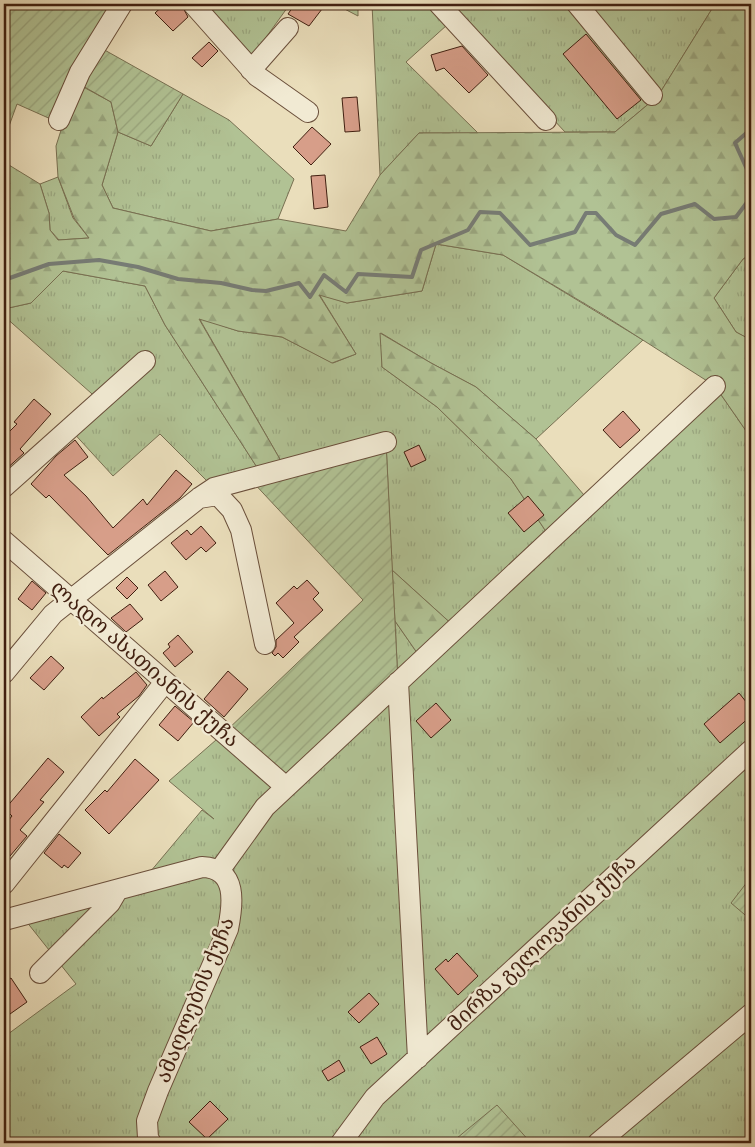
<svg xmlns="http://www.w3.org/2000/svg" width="755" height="1147" font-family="Cardo,'Noto Serif Georgian',serif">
<defs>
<pattern id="grass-tufts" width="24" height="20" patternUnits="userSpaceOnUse" patternTransform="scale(1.25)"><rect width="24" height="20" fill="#b1c294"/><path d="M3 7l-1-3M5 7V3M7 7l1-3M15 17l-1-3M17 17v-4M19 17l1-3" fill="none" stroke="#99a67f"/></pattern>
<pattern id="forest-firs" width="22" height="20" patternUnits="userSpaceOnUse" patternTransform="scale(1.25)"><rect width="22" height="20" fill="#b1c294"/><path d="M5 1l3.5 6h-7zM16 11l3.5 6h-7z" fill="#99a67f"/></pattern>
<pattern id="garden-furrows" width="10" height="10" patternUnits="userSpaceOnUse" patternTransform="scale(1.25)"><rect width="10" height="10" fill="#b1c294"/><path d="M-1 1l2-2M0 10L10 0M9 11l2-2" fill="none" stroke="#99a67f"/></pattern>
</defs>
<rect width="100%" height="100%" fill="#eadebb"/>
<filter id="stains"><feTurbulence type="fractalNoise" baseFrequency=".004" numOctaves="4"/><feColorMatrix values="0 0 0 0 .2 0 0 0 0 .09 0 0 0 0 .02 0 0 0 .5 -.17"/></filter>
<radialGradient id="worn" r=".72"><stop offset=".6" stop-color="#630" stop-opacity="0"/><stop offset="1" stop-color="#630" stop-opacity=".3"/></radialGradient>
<path fill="url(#grass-tufts)" stroke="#787052" d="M 203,4 L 290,4 L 249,61 Z
M 335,4 L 358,4 L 358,16 Z
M 372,4 L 429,4 L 447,25 L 406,62 L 478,133 L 419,133 L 380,175 Z
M 446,4 L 715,4 L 658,96 L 615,132 L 565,132 Z
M 183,94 L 229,120 L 294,179 L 278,219 L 211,231 L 113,208 L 102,185 L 118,132 L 151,146 Z
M 58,177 L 73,218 L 89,238 L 59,240 L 50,230 L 49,213 L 40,184 Z
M 436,244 L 503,255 L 643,340 L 536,439 L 476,387 L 431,363 L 381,333 L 382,367 L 437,407 L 511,479 L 551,539 L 715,386 L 751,438 L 751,1143 L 4,1143 L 4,1037 L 76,984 L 22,916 L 140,884 L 202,810 L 214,819 L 169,781 L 224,733 L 398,682 L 395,621 L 422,660 L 456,628 L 392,570 L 386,442 L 285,468 L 199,318 L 238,331 L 282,337 L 333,363 L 356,354 L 319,294 L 347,303 L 422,291 Z
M 751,254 L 751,340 L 736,332 L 714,298 L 743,259 Z
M 63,271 L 145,286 L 165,325 L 262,475 L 214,488 L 160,434 L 113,476 L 70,429 L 100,401 L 4,316 L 4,309 L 31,303 Z"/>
<path fill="url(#forest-firs)" stroke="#787052" d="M 715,4 L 751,4 L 751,254 L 743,259 L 714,298 L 736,332 L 751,340 L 751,438 L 715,386 L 602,314 L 503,255 L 436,244 L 422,291 L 347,303 L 319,295 L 356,354 L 332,363 L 282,337 L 238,331 L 199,319 L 285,468 L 262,475 L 165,325 L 145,286 L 63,271 L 31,303 L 4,309 L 4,162 L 40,184 L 49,213 L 50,230 L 58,240 L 89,238 L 74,218 L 58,177 L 56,146 L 76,83 L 111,102 L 118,132 L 102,185 L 113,208 L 211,231 L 278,219 L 346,231 L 380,175 L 419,133 L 615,132 L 658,96 Z
M 380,333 L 431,363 L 476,387 L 536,439 L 590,502 L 551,539 L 511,479 L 437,407 L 382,367 Z
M 392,570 L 456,628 L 422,660 L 395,621 Z"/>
<path fill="url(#garden-furrows)" stroke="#787052" d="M 4,4 L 114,4 L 53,120 L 17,104 L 4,140 Z
M 101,48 L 183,94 L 151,146 L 118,132 L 111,102 L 81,85 Z
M 386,442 L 398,682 L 286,787 L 224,733 L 363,600 L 249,478 Z
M 751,877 L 751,920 L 731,903 Z
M 497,1105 L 531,1143 L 451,1143 Z"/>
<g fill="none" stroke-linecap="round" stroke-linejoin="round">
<path stroke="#777c75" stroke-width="4" d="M 751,129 L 735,143 L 750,176 L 751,191
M 4,276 L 7,279 L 49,264 L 99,260 L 138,267 L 178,279 L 221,283 L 252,290 L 266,291 L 299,283 L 310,297 L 324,275 L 346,292 L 358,274 L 412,277 L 421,250 L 468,230 L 480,212 L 500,213 L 530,245 L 575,232 L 586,213 L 596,213 L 616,235 L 635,245 L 661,214 L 695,204 L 714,219 L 736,217 L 751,197"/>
</g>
<path fill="#d79e89" stroke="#401f10" d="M 165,4 L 181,4 L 188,17 L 173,31 L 155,13 Z
M 295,4 L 314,4 L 322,9 L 309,26 L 288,14 Z
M 586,34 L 641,100 L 617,119 L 563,54 Z
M 209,42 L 218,51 L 202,67 L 192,58 Z
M 462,46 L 488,75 L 469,93 L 444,68 L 436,71 L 431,55 Z
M 357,97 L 360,131 L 345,132 L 342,98 Z
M 312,127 L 331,144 L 311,165 L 293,147 Z
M 325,175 L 328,207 L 314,209 L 311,176 Z
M 34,399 L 51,414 L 20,449 L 24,453 L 4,471 L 4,437 L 17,424 L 14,422 Z
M 623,411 L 640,430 L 620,448 L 603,430 Z
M 75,440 L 88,457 L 64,475 L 86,496 L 113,528 L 143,499 L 147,505 L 176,470 L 192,484 L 180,498 L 108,555 L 49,495 L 46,498 L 31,484 L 56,456 Z
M 419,445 L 426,460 L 411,467 L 404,452 Z
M 528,496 L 544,515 L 524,532 L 508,513 Z
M 201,526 L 216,543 L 206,552 L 201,547 L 186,560 L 171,543 L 187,530 L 191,535 Z
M 165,571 L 178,587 L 161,601 L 148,585 Z
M 127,577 L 138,588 L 127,599 L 116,588 Z
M 307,580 L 319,593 L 313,599 L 323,610 L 294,637 L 299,642 L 283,658 L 278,653 L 275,656 L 272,653 L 276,647 L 276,640 L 294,623 L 276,603 L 294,586 L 297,589 Z
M 32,581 L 46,593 L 32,610 L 18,599 Z
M 130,604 L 143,619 L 126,632 L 111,618 Z
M 178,635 L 193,652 L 175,667 L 163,653 L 170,647 L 168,644 Z
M 51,656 L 64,668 L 44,690 L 30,678 Z
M 228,671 L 248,689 L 224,717 L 204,699 Z
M 136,672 L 147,685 L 139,696 L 117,714 L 120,717 L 99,736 L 81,717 L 102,697 L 103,699 Z
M 739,693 L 751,708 L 751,716 L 720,743 L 704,724 Z
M 436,703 L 451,720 L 431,738 L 416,721 Z
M 175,706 L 194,722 L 178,741 L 159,725 Z
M 48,758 L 64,772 L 40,800 L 44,802 L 20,830 L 27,836 L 10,856 L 4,851 L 4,826 L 12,816 L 5,809 Z
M 135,759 L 159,780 L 109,834 L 85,810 L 105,790 L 107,792 Z
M 59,834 L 81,853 L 68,868 L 64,865 L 62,868 L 44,853 Z
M 457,953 L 478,976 L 458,995 L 435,969 L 446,959 L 448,962 Z
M 11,978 L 27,1002 L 10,1014 L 4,1005 L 4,982 Z
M 369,993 L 379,1004 L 359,1023 L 348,1012 Z
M 377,1037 L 387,1054 L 371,1064 L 360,1047 Z
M 339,1060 L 345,1071 L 328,1081 L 322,1071 Z
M 210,1101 L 228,1119 L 207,1139 L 189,1122 Z"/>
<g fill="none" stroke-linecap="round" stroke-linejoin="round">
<g stroke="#6a4f3b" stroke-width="22">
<path id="minor" d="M 193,4 L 257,76 L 308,112
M 439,4 L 546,120
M 577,4 L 652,95
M 251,70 L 288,28
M 59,120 L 80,72 L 122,4
M 4,487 L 145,361
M 199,498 L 218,495 L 232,510 L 241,530 L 265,644
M 4,541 L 286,787
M 4,673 L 53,614 L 199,498 L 214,488 L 386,442
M 398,682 L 418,1058
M 219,871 L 265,807 L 715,386
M 4,884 L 165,682
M 4,920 L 202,867 C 238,868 233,904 228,929 L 158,1091 L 147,1121 L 148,1138 L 151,1143
M 40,973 L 110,903 L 117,891
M 341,1143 L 375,1097 L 751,750
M 598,1143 L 751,1014"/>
</g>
<use href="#minor" stroke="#f1ead3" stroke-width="20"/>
</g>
<g text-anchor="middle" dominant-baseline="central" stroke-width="4.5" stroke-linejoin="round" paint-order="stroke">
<g font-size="21" fill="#401f10" stroke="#f1ead3">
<text transform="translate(145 664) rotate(41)">ლადო ასათიანის ქუჩა</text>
<text transform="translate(542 943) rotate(-43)">მირზა გელოვანის ქუჩა</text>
<text transform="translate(195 1000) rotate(-68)">ამაღლების ქუჩა</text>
</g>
</g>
<rect width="755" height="1147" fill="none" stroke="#eadebb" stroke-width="20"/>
<rect x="5" y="5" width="745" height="1137" fill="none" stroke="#401f10" stroke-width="2.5"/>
<rect x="10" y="10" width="735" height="1127" fill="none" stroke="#401f10"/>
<rect width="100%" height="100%" filter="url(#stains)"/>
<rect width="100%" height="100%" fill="url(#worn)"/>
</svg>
